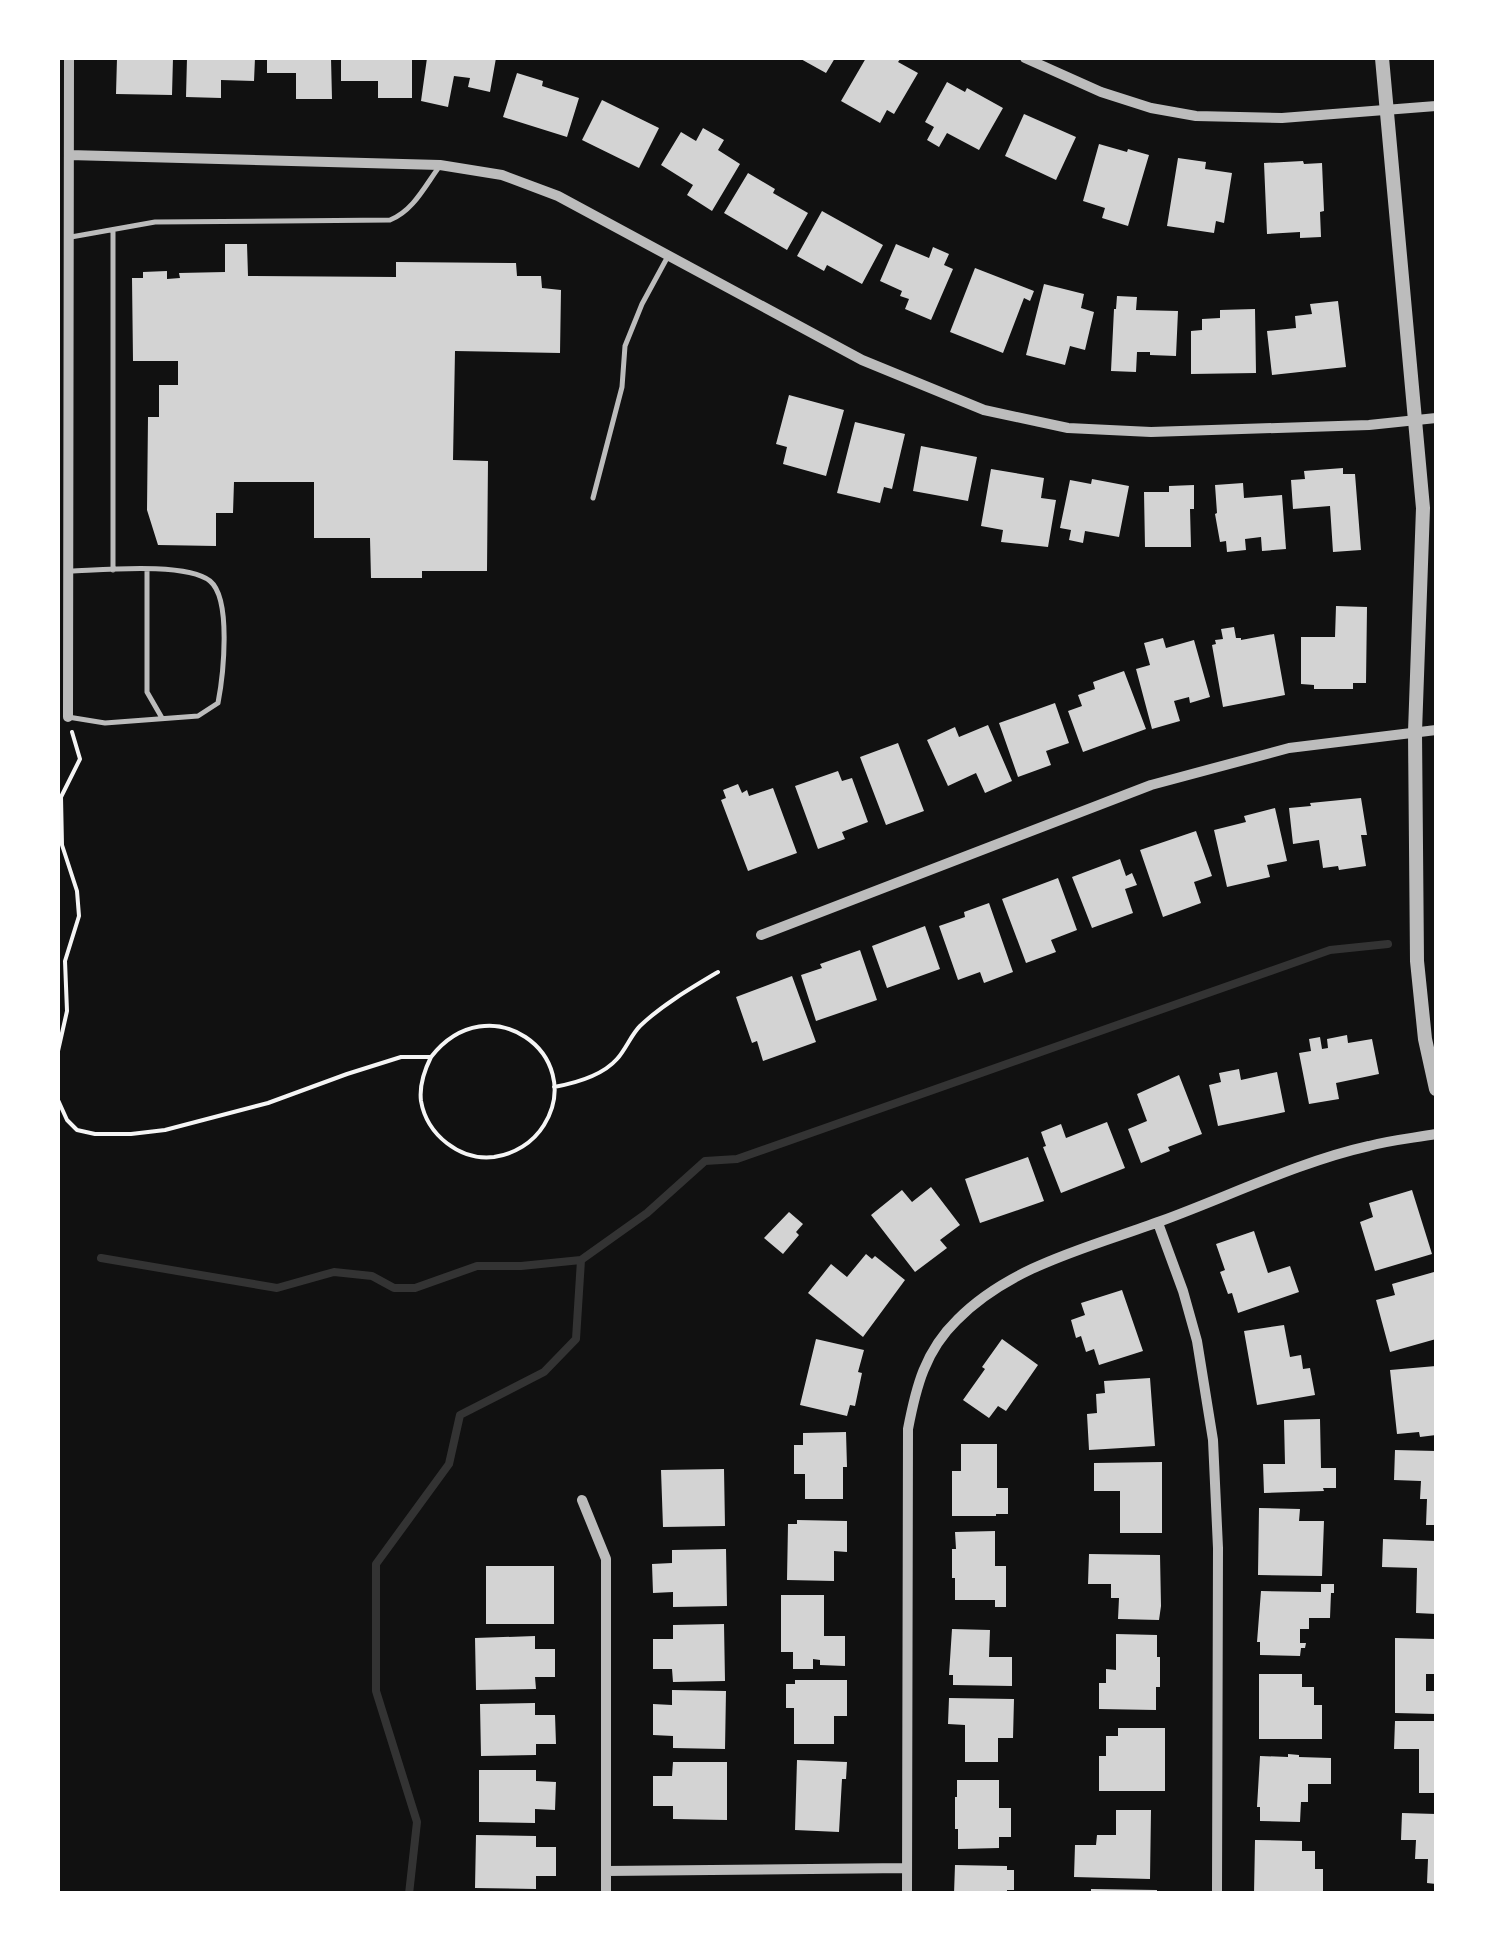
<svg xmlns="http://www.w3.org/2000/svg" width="1494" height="1951" font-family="Bitter,serif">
<rect width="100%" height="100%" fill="#111"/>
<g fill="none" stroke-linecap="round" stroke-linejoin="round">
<path stroke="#333" stroke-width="8" d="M 101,1258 L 277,1288 L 334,1272 L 372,1276 L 394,1288 L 415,1288 L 477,1266 L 521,1266 L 581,1260
M 409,1894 L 417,1822 L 376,1691 L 376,1564 L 449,1464 L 460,1415 L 544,1372 L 576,1339 L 581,1260 L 647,1213 L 705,1161 L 737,1159 L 1330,950 L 1388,944"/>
</g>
<path fill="#d3d3d3" d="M 117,58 L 173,58 L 172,95 L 116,94 Z
M 187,58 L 255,58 L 254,81 L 221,80 L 221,98 L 186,97 Z
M 267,58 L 331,58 L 332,99 L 296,99 L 296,73 L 267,73 Z
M 341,58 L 412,58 L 412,98 L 378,98 L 378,81 L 341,81 Z
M 427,58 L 496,58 L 490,92 L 468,87 L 470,78 L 454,76 L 448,107 L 421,101 Z
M 799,58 L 835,58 L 826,73 Z
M 866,58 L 901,58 L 898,62 L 918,73 L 894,114 L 887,110 L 880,123 L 841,101 Z
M 517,73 L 543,81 L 542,86 L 579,98 L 567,137 L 503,117 Z
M 947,82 L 965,92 L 967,88 L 1003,108 L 979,150 L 947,133 L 939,147 L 927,140 L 934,127 L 925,122 Z
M 602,100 L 659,128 L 639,168 L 582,140 Z
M 1024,114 L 1076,137 L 1056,180 L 1005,156 Z
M 703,128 L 724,140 L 718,150 L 740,164 L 712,211 L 687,195 L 693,185 L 661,165 L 681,132 L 696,141 Z
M 1099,144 L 1127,152 L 1128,149 L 1149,155 L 1128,226 L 1102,218 L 1105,208 L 1083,201 Z
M 1178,158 L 1206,162 L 1205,169 L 1232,173 L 1224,223 L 1216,221 L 1214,233 L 1167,226 Z
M 1303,161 L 1304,164 L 1322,163 L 1324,211 L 1320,212 L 1321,237 L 1300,238 L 1300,232 L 1267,234 L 1264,163 Z
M 748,173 L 775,189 L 773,193 L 808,213 L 787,250 L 724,213 Z
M 822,211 L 883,245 L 862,284 L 827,265 L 824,271 L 797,256 Z
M 225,244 L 247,244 L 248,276 L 396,277 L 396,262 L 516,263 L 517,276 L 541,276 L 542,288 L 561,290 L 560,353 L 455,351 L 453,460 L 488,461 L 487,571 L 422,571 L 422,578 L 371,578 L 370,538 L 314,538 L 314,482 L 234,482 L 233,513 L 216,513 L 216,546 L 158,545 L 147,510 L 148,417 L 159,417 L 159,385 L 178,385 L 178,361 L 133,361 L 132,278 L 143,278 L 143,272 L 167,271 L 167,279 L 180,278 L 179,273 L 225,272 Z
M 896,244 L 929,258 L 933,247 L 949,254 L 944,265 L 953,269 L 931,320 L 905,309 L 909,299 L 900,296 L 902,291 L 880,281 Z
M 975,268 L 1034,291 L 1030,301 L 1024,298 L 1003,353 L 950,332 Z
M 1044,284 L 1084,294 L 1081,308 L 1094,312 L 1085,350 L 1070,346 L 1065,365 L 1026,355 Z
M 1117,296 L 1137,297 L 1136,310 L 1178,311 L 1176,356 L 1150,355 L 1150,352 L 1137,352 L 1136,372 L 1111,371 L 1114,309 L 1116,309 Z
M 1338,301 L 1346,367 L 1272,375 L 1267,331 L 1296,328 L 1295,316 L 1312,314 L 1310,304 Z
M 1255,309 L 1256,373 L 1191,374 L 1191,331 L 1202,330 L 1202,319 L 1220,318 L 1220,310 Z
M 789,395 L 844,410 L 826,476 L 783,464 L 787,447 L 776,444 Z
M 855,422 L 905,434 L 892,489 L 884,487 L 880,503 L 837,493 Z
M 921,446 L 977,457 L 968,501 L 913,491 Z
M 1343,468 L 1343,474 L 1355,474 L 1361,550 L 1333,552 L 1330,506 L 1293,509 L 1291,480 L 1305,479 L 1304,471 Z
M 991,469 L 1044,478 L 1041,498 L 1056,500 L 1048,547 L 1001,542 L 1003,530 L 981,526 Z
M 1092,479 L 1129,486 L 1119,537 L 1085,531 L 1083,543 L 1069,540 L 1071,530 L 1060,528 L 1070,480 L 1091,484 Z
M 1243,483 L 1244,498 L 1282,495 L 1286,549 L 1262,551 L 1261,537 L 1245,539 L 1246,550 L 1227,552 L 1226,541 L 1220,542 L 1215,514 L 1217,513 L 1215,485 Z
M 1194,485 L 1194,509 L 1190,509 L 1191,547 L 1145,547 L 1144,492 L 1169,492 L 1169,486 Z
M 1336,606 L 1367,607 L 1366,683 L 1353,683 L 1353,689 L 1314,689 L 1314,685 L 1301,684 L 1301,637 L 1335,637 Z
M 1234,627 L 1236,638 L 1241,638 L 1241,640 L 1274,634 L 1285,695 L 1223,707 L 1212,645 L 1216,644 L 1215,640 L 1223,639 L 1221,629 Z
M 1163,638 L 1166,648 L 1194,640 L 1210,697 L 1190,703 L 1189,697 L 1174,701 L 1180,721 L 1152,729 L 1136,669 L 1150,665 L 1144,643 Z
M 1124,671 L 1146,729 L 1083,752 L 1068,711 L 1082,706 L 1078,695 L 1095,689 L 1093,682 Z
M 1055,703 L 1069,743 L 1046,751 L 1051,765 L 1018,777 L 999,723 Z
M 988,725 L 1012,781 L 985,793 L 976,773 L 948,786 L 927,740 L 955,727 L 959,737 Z
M 898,743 L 924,811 L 886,825 L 860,757 Z
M 838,771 L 842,781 L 852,778 L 868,822 L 842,832 L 845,839 L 818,849 L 795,786 Z
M 738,784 L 742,793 L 747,790 L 749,796 L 773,788 L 797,853 L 748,871 L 721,800 L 726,798 L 723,790 Z
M 1361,798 L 1367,835 L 1361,835 L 1366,866 L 1339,870 L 1338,866 L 1323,868 L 1319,840 L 1293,844 L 1289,808 L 1311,806 L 1310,803 Z
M 1275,808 L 1287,861 L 1267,865 L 1270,877 L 1227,887 L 1214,830 L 1246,822 L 1244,816 Z
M 1196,831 L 1212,876 L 1194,882 L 1201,903 L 1163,917 L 1140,850 Z
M 1120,859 L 1126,876 L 1132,873 L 1137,885 L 1125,889 L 1133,913 L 1092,928 L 1072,877 Z
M 1058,878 L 1077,930 L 1051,940 L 1056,952 L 1026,963 L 1002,899 Z
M 989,903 L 1013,972 L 984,983 L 980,972 L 958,980 L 939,926 L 965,917 L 964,912 Z
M 925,926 L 940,969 L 887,988 L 872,946 Z
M 860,950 L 877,1000 L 816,1021 L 801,975 L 822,968 L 820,964 Z
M 792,976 L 816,1042 L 763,1061 L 757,1041 L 752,1043 L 736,997 Z
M 1347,1035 L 1348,1043 L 1372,1039 L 1379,1074 L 1336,1083 L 1339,1099 L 1309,1104 L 1299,1053 L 1311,1051 L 1309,1039 L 1320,1037 L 1322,1049 L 1328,1048 L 1327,1039 Z
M 1239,1069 L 1241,1080 L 1277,1072 L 1285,1112 L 1218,1126 L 1209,1085 L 1221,1082 L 1219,1073 Z
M 1179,1075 L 1202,1134 L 1168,1147 L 1170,1151 L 1141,1163 L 1128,1129 L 1147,1121 L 1137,1094 Z
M 1107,1122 L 1125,1168 L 1061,1193 L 1043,1147 L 1046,1146 L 1041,1132 L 1061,1124 L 1066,1138 Z
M 1028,1157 L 1044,1201 L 980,1223 L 965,1179 Z
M 931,1187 L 960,1225 L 940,1240 L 947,1248 L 915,1272 L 871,1215 L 902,1190 L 912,1202 Z
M 1412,1190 L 1432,1254 L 1375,1271 L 1360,1222 L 1373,1217 L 1369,1203 Z
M 789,1212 L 803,1224 L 796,1232 L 799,1235 L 783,1254 L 764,1238 Z
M 1254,1231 L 1268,1273 L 1290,1266 L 1299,1292 L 1238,1313 L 1232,1293 L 1228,1294 L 1220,1272 L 1225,1270 L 1216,1244 Z
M 866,1254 L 872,1259 L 875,1256 L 905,1280 L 863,1337 L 808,1293 L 831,1264 L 847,1277 Z
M 1434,1272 L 1436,1283 L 1436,1339 L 1390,1352 L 1376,1300 L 1395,1295 L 1392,1284 Z
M 1122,1290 L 1143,1351 L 1099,1365 L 1094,1349 L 1086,1352 L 1081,1336 L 1076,1338 L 1071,1320 L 1085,1315 L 1081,1303 Z
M 1284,1325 L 1290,1357 L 1301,1355 L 1303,1369 L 1310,1368 L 1315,1395 L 1257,1405 L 1244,1331 Z
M 816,1339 L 864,1350 L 858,1372 L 862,1373 L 855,1406 L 850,1405 L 847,1416 L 800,1405 Z
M 1002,1339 L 1038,1365 L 1006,1411 L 998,1406 L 989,1418 L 963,1400 L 985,1369 L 982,1367 Z
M 1436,1366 L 1436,1435 L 1420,1437 L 1419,1432 L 1397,1434 L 1390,1370 Z
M 1150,1378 L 1155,1446 L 1089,1450 L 1087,1414 L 1097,1413 L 1096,1394 L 1105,1393 L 1104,1381 Z
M 1320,1419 L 1321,1468 L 1336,1468 L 1336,1488 L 1323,1488 L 1324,1491 L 1264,1493 L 1263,1464 L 1285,1464 L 1284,1420 Z
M 846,1432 L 847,1467 L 843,1467 L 843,1499 L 805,1499 L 805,1474 L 794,1474 L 794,1445 L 803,1445 L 803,1433 Z
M 961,1444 L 997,1444 L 997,1488 L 1008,1488 L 1008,1514 L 996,1514 L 996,1516 L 952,1516 L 952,1471 L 961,1471 Z
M 1395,1450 L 1436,1451 L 1436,1525 L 1426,1525 L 1427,1499 L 1420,1499 L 1421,1481 L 1394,1480 Z
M 1162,1462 L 1162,1533 L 1120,1533 L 1120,1491 L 1094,1491 L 1094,1463 Z
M 724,1469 L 725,1526 L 663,1527 L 661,1470 Z
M 1259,1508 L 1300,1509 L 1299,1521 L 1324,1521 L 1322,1576 L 1258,1575 Z
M 797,1520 L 847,1521 L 847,1552 L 834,1551 L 834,1581 L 787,1580 L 788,1524 L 797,1524 Z
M 995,1531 L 995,1566 L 1006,1566 L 1006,1607 L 995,1607 L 995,1600 L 955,1600 L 955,1578 L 952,1578 L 952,1549 L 956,1549 L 955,1532 Z
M 1383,1539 L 1436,1541 L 1436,1614 L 1416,1613 L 1417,1568 L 1382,1567 Z
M 726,1549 L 727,1606 L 673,1607 L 673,1592 L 653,1593 L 652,1564 L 672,1563 L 672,1550 Z
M 1089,1554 L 1160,1555 L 1161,1606 L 1159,1620 L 1118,1619 L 1119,1598 L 1111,1598 L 1111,1584 L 1088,1584 Z
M 486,1566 L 554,1566 L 554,1624 L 486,1624 Z
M 1321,1584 L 1334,1584 L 1334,1593 L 1331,1593 L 1330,1618 L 1309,1618 L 1309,1629 L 1300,1629 L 1300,1643 L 1306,1643 L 1305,1648 L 1301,1648 L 1300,1656 L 1260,1655 L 1260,1642 L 1257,1642 L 1261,1591 L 1321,1592 Z
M 781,1595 L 824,1595 L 824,1636 L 845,1636 L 845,1666 L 820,1665 L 820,1660 L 813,1659 L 813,1669 L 793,1669 L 793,1652 L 781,1652 Z
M 724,1624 L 725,1681 L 673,1682 L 672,1669 L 653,1669 L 653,1639 L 673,1639 L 673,1625 Z
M 952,1629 L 990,1630 L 989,1657 L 1012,1657 L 1012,1686 L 953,1685 L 953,1675 L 949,1675 Z
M 1116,1634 L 1157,1635 L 1157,1657 L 1160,1657 L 1160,1687 L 1156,1687 L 1156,1710 L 1099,1709 L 1099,1683 L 1106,1683 L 1106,1669 L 1116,1670 Z
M 535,1636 L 535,1649 L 555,1649 L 555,1677 L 535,1677 L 536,1689 L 476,1690 L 475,1638 Z
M 1395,1638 L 1436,1639 L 1436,1674 L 1426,1674 L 1426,1691 L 1436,1691 L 1436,1714 L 1395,1713 Z
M 1259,1674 L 1302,1674 L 1302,1687 L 1314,1687 L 1314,1705 L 1322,1705 L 1322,1739 L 1259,1739 Z
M 795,1680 L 847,1680 L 847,1716 L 834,1716 L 834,1744 L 794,1744 L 794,1708 L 786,1708 L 786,1684 L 795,1684 Z
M 672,1690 L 726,1691 L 725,1749 L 673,1748 L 673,1736 L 653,1735 L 653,1704 L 672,1705 Z
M 949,1698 L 1014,1699 L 1013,1738 L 998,1738 L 998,1762 L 965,1762 L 965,1725 L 948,1724 Z
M 535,1703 L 535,1715 L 555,1715 L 556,1744 L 536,1744 L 536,1755 L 481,1756 L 480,1704 Z
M 1395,1721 L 1436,1721 L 1436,1793 L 1419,1793 L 1419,1749 L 1394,1749 Z
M 1118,1728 L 1165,1728 L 1165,1791 L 1099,1791 L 1099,1756 L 1106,1756 L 1106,1736 L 1118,1736 Z
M 1288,1754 L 1299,1755 L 1299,1757 L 1331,1758 L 1331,1784 L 1308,1784 L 1308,1802 L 1301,1802 L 1300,1822 L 1260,1821 L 1260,1807 L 1257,1807 L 1260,1756 L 1288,1757 Z
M 797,1760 L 847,1762 L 846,1779 L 842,1779 L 839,1832 L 795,1830 Z
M 673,1762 L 727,1762 L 727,1820 L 673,1819 L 673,1806 L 653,1806 L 653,1776 L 672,1776 Z
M 479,1770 L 536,1770 L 536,1781 L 556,1782 L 555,1810 L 535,1809 L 535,1823 L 479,1822 Z
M 957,1780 L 999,1780 L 999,1808 L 1011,1808 L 1011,1837 L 999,1837 L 999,1848 L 958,1849 L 958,1829 L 955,1829 L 955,1797 L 957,1797 Z
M 1116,1810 L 1151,1810 L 1150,1879 L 1074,1877 L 1075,1845 L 1096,1845 L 1097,1835 L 1116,1835 Z
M 1402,1813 L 1436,1814 L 1436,1884 L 1427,1883 L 1428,1859 L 1415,1859 L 1416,1840 L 1401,1840 Z
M 476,1835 L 536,1836 L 536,1847 L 556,1847 L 556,1876 L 536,1876 L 536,1889 L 475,1888 Z
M 1255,1840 L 1302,1841 L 1302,1851 L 1315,1851 L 1315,1869 L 1323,1869 L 1323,1894 L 1254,1894 Z
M 955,1865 L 1007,1866 L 1007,1870 L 1014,1870 L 1014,1890 L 1007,1890 L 1007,1894 L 954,1894 Z
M 1091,1889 L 1157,1890 L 1157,1894 L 1091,1894 Z"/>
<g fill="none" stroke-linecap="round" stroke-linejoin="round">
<path stroke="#f5f5f5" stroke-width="4" d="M 58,1051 L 67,1011 L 65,961 L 79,916 L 77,891 L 62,845 L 61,797 L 80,759 L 72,732
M 554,1087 C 576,1083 602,1076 617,1059 C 626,1049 631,1035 640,1026 C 662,1005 691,988 718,972
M 58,1100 L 67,1120 L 77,1130 L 95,1134 L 131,1134 L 165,1130 L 268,1103 L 347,1074 L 401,1057 L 431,1057 C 489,983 587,1055 544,1125 C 533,1143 514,1154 494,1157 C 460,1161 427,1135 421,1101 C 419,1085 424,1071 431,1057"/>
<path stroke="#bcbcbc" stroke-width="5" d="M 113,230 L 113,570
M 71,237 L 155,222 L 390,220 C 413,211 425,186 439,167
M 593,498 L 622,387 L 625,346 L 642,304 L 667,258
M 147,571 L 147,692 L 162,718
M 68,717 L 105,723 L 198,716 L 218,703 C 223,677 232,599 210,581 C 186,562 102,570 70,571"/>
<path stroke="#bcbcbc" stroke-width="10" d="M 1025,58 L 1101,92 L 1151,108 L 1196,116 L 1282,118 L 1436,106
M 69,155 L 440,165 L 502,175 L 558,196 L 862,360 L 984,410 L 1068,428 L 1151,432 L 1369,425 L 1436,418
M 68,717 L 69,58
M 761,935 L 1151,785 L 1289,748 L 1436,730
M 1158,1223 L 1183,1291 L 1197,1341 L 1213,1440 L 1218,1548 L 1217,1894
M 582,1500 L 606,1559 L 606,1894
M 606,1871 L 907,1868
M 907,1894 L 908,1429 C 916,1387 925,1351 957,1320 C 1011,1265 1091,1247 1161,1221 C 1227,1197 1301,1161 1369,1146 C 1391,1140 1414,1138 1436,1134"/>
<path stroke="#bcbcbc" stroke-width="14" d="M 1382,58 L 1423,508 L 1415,732 L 1417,961 L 1425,1039 L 1436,1089"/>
</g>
<rect width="1494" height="1951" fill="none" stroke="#ffffff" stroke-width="120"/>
</svg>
